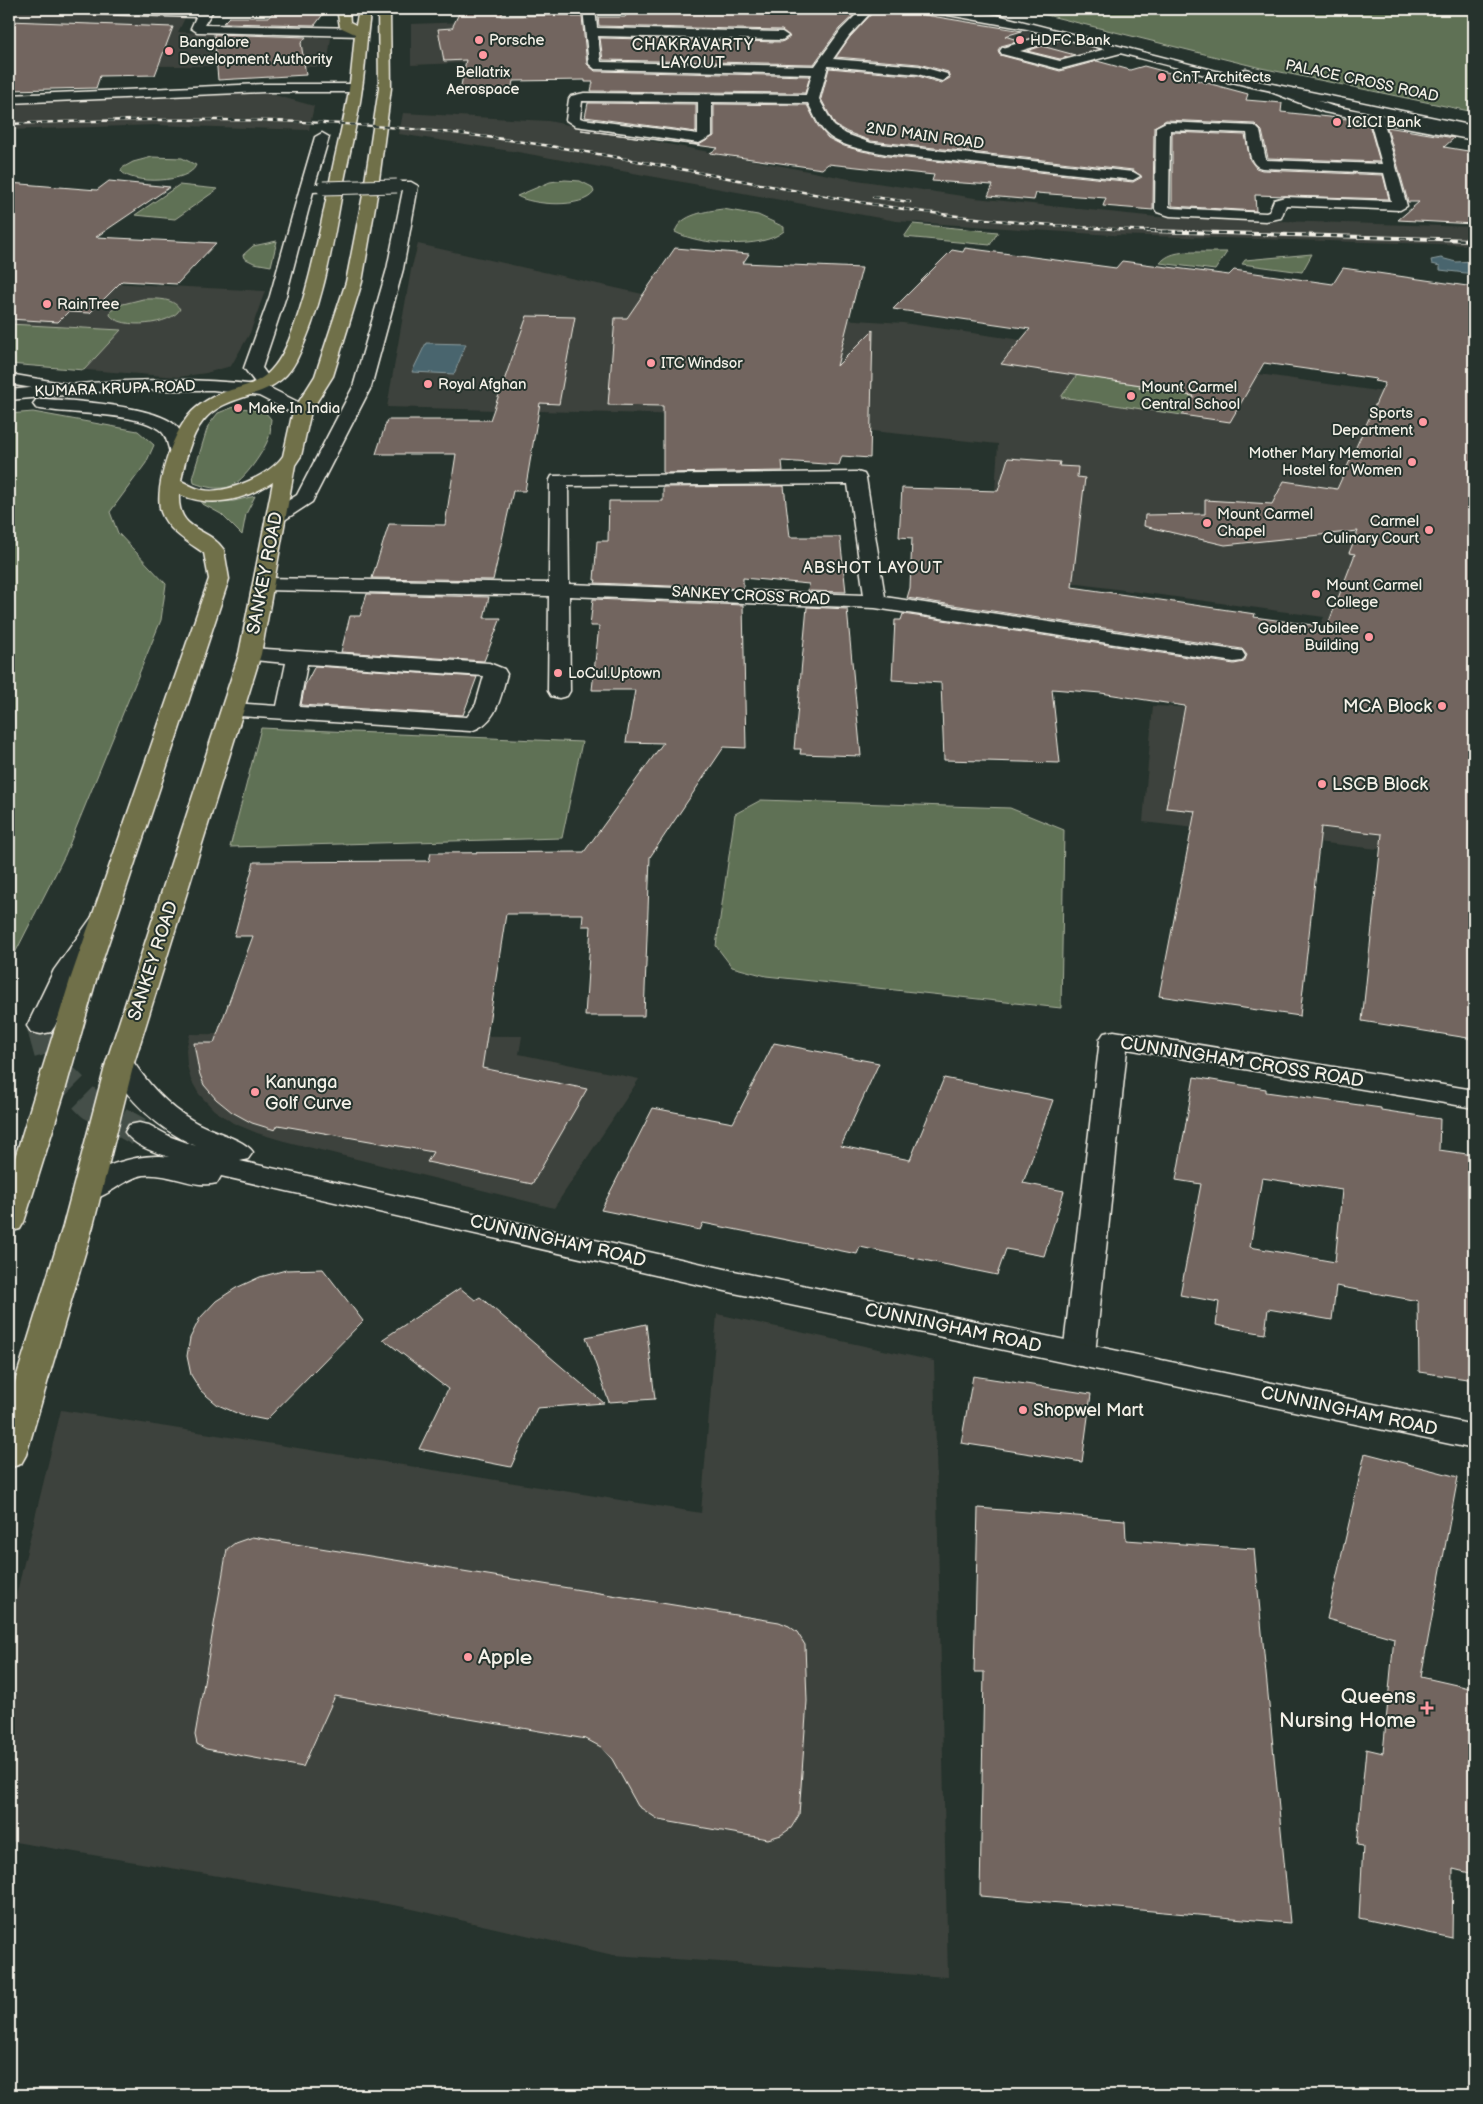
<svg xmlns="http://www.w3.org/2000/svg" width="1483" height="2104" font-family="'Balsamiq Sans',sans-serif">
<rect width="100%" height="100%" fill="#26332d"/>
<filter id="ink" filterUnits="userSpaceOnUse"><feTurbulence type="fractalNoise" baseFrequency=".02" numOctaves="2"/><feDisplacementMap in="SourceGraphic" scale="10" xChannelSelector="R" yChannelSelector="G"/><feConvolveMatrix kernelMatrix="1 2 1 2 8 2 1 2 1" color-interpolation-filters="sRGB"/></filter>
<g filter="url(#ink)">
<path fill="#3d423c" d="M 9,9 L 185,18 L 178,32 L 331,38 L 327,67 L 9,65 Z
M 885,9 L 941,14 L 1004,26 L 1117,54 L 1055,70 L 863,30 Z
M 523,20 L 534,60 L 411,65 L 411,24 Z
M 267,93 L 314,106 L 309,130 L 154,125 L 9,130 L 9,103 Z
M 403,113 L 548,121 L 844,178 L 975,198 L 1157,217 L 1474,227 L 1474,245 L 1112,235 L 896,221 L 518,152 L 399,134 Z
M 418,244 L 719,311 L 903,323 L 1474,405 L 1474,860 L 1143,822 L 1153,706 L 1282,711 L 1324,617 L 990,572 L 998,444 L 726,416 L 387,407 L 411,270 Z
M 9,278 L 265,291 L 250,333 L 231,366 L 206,373 L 178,377 L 9,364 Z
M 190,1034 L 522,1036 L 519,1054 L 639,1079 L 554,1208 L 284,1141 L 257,1133 L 233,1123 L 214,1110 L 199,1094 L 191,1080 L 187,1065 L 186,1049 Z
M 717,1314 L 934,1361 L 948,1977 L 613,1955 L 399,1906 L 9,1841 L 9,1625 L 61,1410 L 701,1513 Z"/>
<path fill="#5f7154" stroke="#aab19e" d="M 1022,9 L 1474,9 L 1474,112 L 1261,68 Z
M 152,157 L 182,158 L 196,165 C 190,183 132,185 121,171 L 122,168 L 133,162 Z
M 565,180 L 580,181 L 592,187 L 594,192 C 583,209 532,205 517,196 L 550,182 Z
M 179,185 L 218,189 L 175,219 L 135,215 Z
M 723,209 L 758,215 L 784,227 L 784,231 C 762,250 699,245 675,232 C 680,214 708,211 723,209 Z
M 913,224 L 998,232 L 990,245 L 904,237 Z
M 277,241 L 271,266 L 254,263 L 244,258 L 243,255 L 253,246 Z
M 1201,252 L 1227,252 L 1215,270 L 1160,263 C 1170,251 1186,252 1201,252 Z
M 1312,254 L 1302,272 L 1242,264 L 1245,260 Z
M 143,299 C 155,299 172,297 180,309 C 172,325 121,330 110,315 L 111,311 L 119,305 Z
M 9,324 L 121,330 L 84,370 L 9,364 Z
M 1077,375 L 1141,385 L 1139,388 L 1194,396 L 1182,415 L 1061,397 Z
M 234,407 L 264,411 L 271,419 C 270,424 271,429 270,434 C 266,449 244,482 229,487 C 217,490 205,487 194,483 L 193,475 L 208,426 L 218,413 Z
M 33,412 L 138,431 L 154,445 L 146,463 L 110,512 L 118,533 L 166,584 L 161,620 L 65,855 L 9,965 L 9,414 Z
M 255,496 L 246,514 L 242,535 L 221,514 L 201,503 L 234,501 Z
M 261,728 L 582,742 L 562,838 L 230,847 Z
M 761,800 L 1010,808 L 1064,830 L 1061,1008 L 766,976 L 732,967 L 716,946 L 735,814 Z"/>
<path fill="#48656e" stroke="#8d9d9f" d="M 1441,258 L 1456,262 L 1474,261 L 1474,274 L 1440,270 L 1440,266 L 1432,264 L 1431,260 Z
M 426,343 L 466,344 L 454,374 L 412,372 Z"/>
<path fill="#72655e" stroke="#f4f1e8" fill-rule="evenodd" d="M 276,9 L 327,9 L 315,25 L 223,23 L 229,17 L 269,17 Z
M 461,9 L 504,9 L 501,16 L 571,15 L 572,17 L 582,17 L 587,64 L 595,71 L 810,76 L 805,93 L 591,91 L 593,82 L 585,82 L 585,80 L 513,81 L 511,91 L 460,91 L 466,60 L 444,61 L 438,29 L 452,28 Z
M 631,9 L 860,9 L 839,29 L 814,64 L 603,60 L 600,38 L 782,42 L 790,37 L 782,30 L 599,26 L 598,17 L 625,17 Z
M 876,9 L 889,9 L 1022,31 L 1005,36 L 1020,41 L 1001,46 L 998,50 L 1000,55 L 1060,71 L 1097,61 L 1130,70 L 1144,66 L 1248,94 L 1246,100 L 1282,103 L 1281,112 L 1357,120 L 1356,122 L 1369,124 L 1380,162 L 1268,158 L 1262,131 L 1255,124 L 1166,120 L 1154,127 L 1153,210 L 1103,206 L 1106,198 L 1036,193 L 1034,200 L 988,196 L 993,185 L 932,181 L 934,175 L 828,164 L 822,169 L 710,153 L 718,148 L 581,130 L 699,145 L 714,136 L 714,104 L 807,105 L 818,126 L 828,138 L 844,146 L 862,151 L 887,156 L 1133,182 L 1142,177 L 1133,170 L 871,141 L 847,132 L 835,125 L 821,99 L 829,68 L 918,76 L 941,83 L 950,78 L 948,72 L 919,64 L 836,57 L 850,37 Z
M 9,21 L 173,27 L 155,75 L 100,76 L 96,88 L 9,90 Z
M 214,34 L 306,37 L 301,43 L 306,75 L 218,80 Z
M 1042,46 L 1075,55 L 1060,59 L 1027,51 Z
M 588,103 L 696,104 L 696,132 L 585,117 Z
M 1387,127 L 1454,138 L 1444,147 L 1474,152 L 1474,224 L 1398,220 L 1419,202 L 1408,202 Z
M 1172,132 L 1245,135 L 1250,160 L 1256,168 L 1262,170 L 1383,175 L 1389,199 L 1255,195 L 1256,211 L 1172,206 Z
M 109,181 L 170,187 L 96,237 L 216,243 L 177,284 L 122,281 L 90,313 L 68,312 L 58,322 L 9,319 L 9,183 L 97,190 Z
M 675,248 L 749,254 L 743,263 L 862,268 L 837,366 L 873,330 L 870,458 L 842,456 L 839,465 L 782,461 L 783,471 L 663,473 L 663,406 L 608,405 L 615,318 L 627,318 Z
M 965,248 L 1116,268 L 1122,261 L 1229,275 L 1234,270 L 1333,284 L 1343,268 L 1474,287 L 1474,1039 L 1362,1021 L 1382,834 L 1321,827 L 1300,1016 L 1159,996 L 1195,811 L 1166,808 L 1185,706 L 1101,693 L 1052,689 L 1060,763 L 944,760 L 941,683 L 892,680 L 895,620 L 901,620 L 903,614 L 1234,664 L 1244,662 L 1247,655 L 1242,649 L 907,598 L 910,588 L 912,538 L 899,537 L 902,488 L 998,491 L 1008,458 L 1060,462 L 1059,466 L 1078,467 L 1077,477 L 1085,478 L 1072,587 L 1255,614 L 1254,617 L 1327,627 L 1355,554 L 1349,553 L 1358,531 L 1225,545 L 1144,526 L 1145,515 L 1205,514 L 1205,500 L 1272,504 L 1284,481 L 1337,489 L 1385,383 L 1374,381 L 1376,379 L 1264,363 L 1230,422 L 1182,415 L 1194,396 L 1139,388 L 1141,385 L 1001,364 L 1030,329 L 893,309 L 952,250 L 963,252 Z
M 527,316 L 575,317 L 559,404 L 540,403 L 525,491 L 513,491 L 493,580 L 372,578 L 389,524 L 445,525 L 456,454 L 376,454 L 387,420 L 490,420 Z
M 784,486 L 790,537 L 840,537 L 846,592 L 808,591 L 809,584 L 743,578 L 743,589 L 595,583 L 596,580 L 594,580 L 597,541 L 608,541 L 609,501 L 663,501 L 663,487 Z
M 367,594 L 489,597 L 484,618 L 501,618 L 484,661 L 341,652 L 350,616 L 360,616 Z
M 593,599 L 743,605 L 746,748 L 724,747 L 650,857 L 644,1016 L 585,1016 L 591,926 L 582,926 L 583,914 L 506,914 L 482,1068 L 587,1089 L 532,1184 L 427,1162 L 433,1152 L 278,1125 L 275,1130 L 252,1123 L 232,1112 L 216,1099 L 204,1085 L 199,1072 L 194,1043 L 214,1043 L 253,936 L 234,936 L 254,862 L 429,861 L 431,853 L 584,852 L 663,743 L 626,742 L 635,690 L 592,690 L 599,626 L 590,626 Z
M 807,607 L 847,609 L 861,756 L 800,754 L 801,749 L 794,749 Z
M 315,666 L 477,677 L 463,715 L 301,705 L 305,685 Z
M 774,1043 L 879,1063 L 841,1146 L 910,1160 L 944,1078 L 1053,1100 L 1023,1183 L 1064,1191 L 1044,1256 L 1006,1249 L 997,1275 L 860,1247 L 857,1254 L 703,1223 L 700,1230 L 601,1210 L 653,1108 L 733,1123 Z
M 1194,1077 L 1266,1089 L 1266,1092 L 1381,1108 L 1381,1110 L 1440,1119 L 1439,1150 L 1474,1155 L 1474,1380 L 1419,1372 L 1418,1301 L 1336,1286 L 1332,1320 L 1268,1309 L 1265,1334 L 1216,1325 L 1219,1302 L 1180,1295 L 1201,1184 L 1176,1180 ZM 1262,1178 L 1342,1190 L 1335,1262 L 1250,1247 Z
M 323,1269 L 363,1321 L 266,1420 L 241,1415 L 218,1405 L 201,1391 L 191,1375 L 187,1356 L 190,1338 L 200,1318 L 216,1301 L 236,1288 L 260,1277 L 286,1270 Z
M 460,1288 L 475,1300 L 480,1297 L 604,1403 L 537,1408 L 511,1467 L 419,1449 L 448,1389 L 383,1339 Z
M 646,1324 L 655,1399 L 609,1402 L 586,1337 Z
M 973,1376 L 1091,1394 L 1082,1462 L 961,1443 Z
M 1365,1453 L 1458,1477 L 1421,1677 L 1474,1689 L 1474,1874 L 1453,1869 L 1452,1938 L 1359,1918 L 1363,1846 L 1357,1845 L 1366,1749 L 1383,1753 L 1394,1638 L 1327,1619 Z
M 978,1508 L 1125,1520 L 1126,1540 L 1254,1549 L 1290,1923 L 980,1896 L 984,1672 L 974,1672 Z
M 252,1537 L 779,1622 L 789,1626 L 797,1632 L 805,1645 L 807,1701 L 799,1815 L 791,1828 L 781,1835 L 768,1839 L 659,1820 L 638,1806 L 612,1759 L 601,1747 L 586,1739 L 335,1696 L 303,1767 L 206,1749 L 197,1744 L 195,1735 L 227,1549 L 235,1543 Z"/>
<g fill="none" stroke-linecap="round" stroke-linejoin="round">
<path stroke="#455049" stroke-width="29" stroke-dasharray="29 14" stroke-linecap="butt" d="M 41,1026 L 52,1066 L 91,1105 L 139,1132"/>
<g stroke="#f4f1e8" stroke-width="3">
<path id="street" d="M 64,9 L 214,9 L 204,25 L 361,28 L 367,32 L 361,36 L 197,32 L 191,28 L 196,17 L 70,13 Z
M 583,9 L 595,9 L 597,28 L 782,32 L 788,36 L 782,40 L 598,36 L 601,62 L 815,66 L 841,30 L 862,9 L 874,9 L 849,36 L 833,59 L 919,66 L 947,74 L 948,77 L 942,81 L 918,74 L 828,66 L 819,99 L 834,126 L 846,134 L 871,143 L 1133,172 L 1140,176 L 1133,180 L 887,154 C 868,150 837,147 824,131 C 817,123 813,112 808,103 L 712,102 L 712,136 L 699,143 L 575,126 L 566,120 L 569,99 L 571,96 L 584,93 L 806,95 L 812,74 L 595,69 L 589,64 ZM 582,101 L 698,102 L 698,134 L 583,119 L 580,118 Z
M 1059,31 L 1065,35 L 1063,38 L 1020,51 L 1060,61 L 1117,46 L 1123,50 L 1121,53 L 1060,69 L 1002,54 L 1000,51 L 1002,48 Z
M 1246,69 L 1250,70 L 1252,73 L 1250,76 L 1229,83 L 1223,79 L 1224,76 Z
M 1276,85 L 1332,106 L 1474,132 L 1474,140 L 1384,123 L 1407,206 L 1400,210 L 1286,205 L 1281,218 L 1266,221 L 1170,216 L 1157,212 L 1155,209 L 1156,127 L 1166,122 L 1255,126 L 1260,131 L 1266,160 L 1382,164 L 1370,121 L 1324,112 L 1271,92 L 1270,89 ZM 1170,130 L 1247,133 C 1249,145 1248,165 1262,168 L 1384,173 L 1391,201 L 1285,197 L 1274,200 L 1269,212 L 1266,213 L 1172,208 L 1169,207 Z
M 322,133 L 329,137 L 314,188 L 307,192 L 302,191 L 300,188 L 315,137 Z
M 9,374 L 68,384 L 74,385 L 77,389 L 74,393 L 68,394 L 9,384 Z
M 857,472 L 864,474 L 866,478 L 885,597 L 1234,650 L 1242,651 L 1245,656 L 1242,661 L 1234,662 L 875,608 L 569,596 L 570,691 L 567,696 L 559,698 L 551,696 L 548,691 L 549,596 L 264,590 L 257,588 L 254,584 L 257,580 L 264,578 L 549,583 L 550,480 L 552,476 ZM 848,484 L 864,595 L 569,584 L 568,486 Z
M 250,648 L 489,663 L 504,669 L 507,674 C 500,698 497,724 470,731 L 225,715 L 222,710 L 225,705 L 233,703 L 277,706 L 286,663 L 242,659 L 239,654 L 242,649 ZM 307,664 L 484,676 L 476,704 L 467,717 L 299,707 Z
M 1114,1031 L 1474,1090 L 1474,1108 L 1127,1049 L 1095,1354 L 1090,1362 L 1079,1366 L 1068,1362 L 1063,1354 L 1100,1039 L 1104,1033 Z"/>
</g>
<g stroke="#f4f1e8" stroke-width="3">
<path id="secondary" d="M 931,9 L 961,9 L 997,15 L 1248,79 L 1474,126 L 1474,134 L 1248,86 L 1027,29 L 937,13 Z
M 264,84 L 356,84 L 362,88 L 356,92 L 264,92 L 9,103 L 9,95 Z
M 397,182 L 411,182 L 418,186 L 403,269 L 371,387 L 312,502 L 283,521 L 269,521 L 266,517 L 269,513 L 297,495 L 353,387 L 387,269 L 403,190 L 392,189 L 390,186 Z
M 307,184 L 323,184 L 330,188 L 328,191 L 313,192 L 286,296 L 262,368 L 273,383 L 268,387 L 308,407 L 311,411 L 308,415 L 296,415 L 259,396 L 213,390 L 120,390 L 9,400 L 9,390 C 92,382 174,375 257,385 L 244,368 L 270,296 L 300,188 Z
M 42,399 C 71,400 155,406 175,425 C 183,432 185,444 188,453 L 186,457 L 172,457 C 168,450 168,438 162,432 C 141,411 65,415 36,408 L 33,404 L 36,400 Z
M 103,911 L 112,914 L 116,919 L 81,970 L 55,1026 L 51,1032 L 41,1034 L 31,1032 L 27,1026 L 54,970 L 94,914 Z
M 120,1054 L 130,1057 C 148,1084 166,1105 195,1122 C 210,1131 244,1139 253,1152 L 248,1159 L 240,1161 L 734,1271 L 1474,1425 L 1474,1449 L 734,1293 L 221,1176 L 217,1183 C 193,1189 170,1172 144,1175 C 119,1179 102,1206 77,1199 L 72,1192 C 88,1167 141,1152 169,1157 C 154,1152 134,1146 125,1132 L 129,1125 L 139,1123 L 149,1125 L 171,1137 L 196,1146 C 156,1128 128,1100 106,1063 L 110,1057 Z"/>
</g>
<g stroke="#f4f1e8" stroke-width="3">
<path id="primary" d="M 337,9 L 349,9 L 350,22 L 356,25 L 359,9 L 371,9 C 366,35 366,62 362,88 C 358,120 350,150 344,181 C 333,242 324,306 296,361 C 275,402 228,390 203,421 C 190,437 185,461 181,481 C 188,484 195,489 203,490 C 226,495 270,475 283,456 L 293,411 L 315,376 L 346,282 L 363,195 L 379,88 L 378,9 L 390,9 L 391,88 L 377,195 L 362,282 L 333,376 L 311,411 L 301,456 L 295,465 L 261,654 L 134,1063 L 93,1226 L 26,1455 L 21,1464 L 9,1468 L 9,1401 L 63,1226 L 106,1063 L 239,654 L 273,482 C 244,500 212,509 179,494 C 177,533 208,526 224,550 L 229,579 L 96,980 L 65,1091 L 24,1222 L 20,1229 L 9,1232 L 9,1177 L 70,980 L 209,579 L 204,553 C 188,542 168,531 161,512 C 153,487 175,424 196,408 C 235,376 264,401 289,340 C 309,290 318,238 329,186 C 335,154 344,122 349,90 C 352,71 353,53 355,34 L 340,27 Z"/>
</g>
<use href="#street" fill="#26332d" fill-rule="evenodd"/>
<use href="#secondary" fill="#26332d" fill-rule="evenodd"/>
<use href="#primary" fill="#70704a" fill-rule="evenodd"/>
<g stroke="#f4f1e8" stroke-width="2.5">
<path id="rail-far1" d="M 9,124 C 169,117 328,117 487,137 C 612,153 735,181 859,202 C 964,220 1070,228 1177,232
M 873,197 L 910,202"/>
</g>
<g stroke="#f4f1e8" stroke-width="4">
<path id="rail" d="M 1148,231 L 1474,240"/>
</g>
<use href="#rail-far1" stroke="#26332d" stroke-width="2" stroke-dasharray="5.5" stroke-linecap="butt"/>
<use href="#rail" stroke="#26332d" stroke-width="2.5" stroke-dasharray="7" stroke-linecap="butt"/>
<g stroke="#f4f1e8" stroke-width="15" stroke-linecap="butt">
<path id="secondary-bridge" d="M 323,188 L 397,186"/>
</g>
<use href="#secondary-bridge" stroke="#26332d" stroke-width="13"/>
</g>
</g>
<g fill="#ff9aa2" stroke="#26332d" stroke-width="2">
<circle cx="479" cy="40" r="5"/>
<circle cx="1020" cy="40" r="5"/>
<circle cx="169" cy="51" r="5"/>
<circle cx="483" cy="55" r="5"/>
<circle cx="1162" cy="77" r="5"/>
<circle cx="1337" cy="122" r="5"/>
<circle cx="47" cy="304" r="5"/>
<circle cx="651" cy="363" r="5"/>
<circle cx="428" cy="384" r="5"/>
<circle cx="1131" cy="396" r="5"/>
<circle cx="238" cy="408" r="5"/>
<circle cx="1423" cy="422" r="5"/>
<circle cx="1412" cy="462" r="5"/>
<circle cx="1207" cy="523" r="5"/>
<circle cx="1429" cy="530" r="5"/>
<circle cx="1316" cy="594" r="5"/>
<circle cx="1369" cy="637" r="5"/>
<circle cx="558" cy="673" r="5"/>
<circle cx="1442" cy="706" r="5"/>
<circle cx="1322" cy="784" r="5"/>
<circle cx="255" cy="1092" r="5"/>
<circle cx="1023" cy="1410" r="5"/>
<circle cx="468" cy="1657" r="5"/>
<path d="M1424.5 1700.5h5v5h5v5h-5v5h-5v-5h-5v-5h5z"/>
</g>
<g text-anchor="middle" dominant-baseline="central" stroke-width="4" stroke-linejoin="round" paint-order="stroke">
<g font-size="15" fill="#f4f1e8" stroke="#26332d" text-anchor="start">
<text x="489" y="40">Porsche</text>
<text x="1030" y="40">HDFC Bank</text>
<text x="179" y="42">Bangalore<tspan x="179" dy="17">Development Authority</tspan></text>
<text x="483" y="72" text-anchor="middle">Bellatrix<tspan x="483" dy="17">Aerospace</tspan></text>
<text x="1172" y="77">CnT Architects</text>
<text x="1347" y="122">ICICI Bank</text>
<text x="57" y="304">RainTree</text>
<text x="661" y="363">ITC Windsor</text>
<text x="438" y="384">Royal Afghan</text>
<text x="1141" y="387">Mount Carmel<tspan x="1141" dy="17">Central School</tspan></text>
<text x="248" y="408">Make In India</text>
<text x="1413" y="413" text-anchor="end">Sports<tspan x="1413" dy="17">Department</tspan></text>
<text x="1402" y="453" text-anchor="end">Mother Mary Memorial<tspan x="1402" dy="17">Hostel for Women</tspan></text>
<text x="1217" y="514">Mount Carmel<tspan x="1217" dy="17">Chapel</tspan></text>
<text x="1419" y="521" text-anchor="end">Carmel<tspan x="1419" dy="17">Culinary Court</tspan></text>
<text x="1326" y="585">Mount Carmel<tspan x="1326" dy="17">College</tspan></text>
<text x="1359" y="628" text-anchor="end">Golden Jubilee<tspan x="1359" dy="17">Building</tspan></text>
<text x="568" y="673">LoCul.Uptown</text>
</g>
<g font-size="15" fill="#f4f1e8" stroke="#26332d">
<text transform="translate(1362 81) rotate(12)">PALACE CROSS ROAD</text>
<text transform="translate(925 136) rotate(8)">2ND MAIN ROAD</text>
<text transform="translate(115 389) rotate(-2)">KUMARA KRUPA ROAD</text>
<text transform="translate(751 596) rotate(3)">SANKEY CROSS ROAD</text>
</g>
<g font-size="16" letter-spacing="1" fill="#f4f1e8" stroke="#26332d">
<text x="693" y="45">CHAKRAVARTY<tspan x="693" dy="18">LAYOUT</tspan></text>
<text x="873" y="568">ABSHOT LAYOUT</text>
</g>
<g font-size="18" fill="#f4f1e8" stroke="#26332d">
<text transform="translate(265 573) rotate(-79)">SANKEY ROAD</text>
<text transform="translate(153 961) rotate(-72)">SANKEY ROAD</text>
<text transform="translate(1242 1062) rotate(9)">CUNNINGHAM CROSS ROAD</text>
<text transform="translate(558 1241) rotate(13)">CUNNINGHAM ROAD</text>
<text transform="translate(953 1328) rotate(12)">CUNNINGHAM ROAD</text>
<text transform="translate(1349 1411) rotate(12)">CUNNINGHAM ROAD</text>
</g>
<g font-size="18" fill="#f4f1e8" stroke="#26332d" text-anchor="start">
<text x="1432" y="706" text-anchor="end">MCA Block</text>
<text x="1332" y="784">LSCB Block</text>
<text x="265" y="1082">Kanunga<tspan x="265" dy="21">Golf Curve</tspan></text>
<text x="1033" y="1410">Shopwel Mart</text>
</g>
<g font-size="21" fill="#f4f1e8" stroke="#26332d" text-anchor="start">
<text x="478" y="1657">Apple</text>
<text x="1416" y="1696" text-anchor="end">Queens<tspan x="1416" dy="24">Nursing Home</tspan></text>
</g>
</g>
<rect width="1483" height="2104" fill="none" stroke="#26332d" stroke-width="30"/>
<rect x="15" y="15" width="1453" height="2074" fill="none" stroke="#f4f1e8" stroke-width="2" filter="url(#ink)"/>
</svg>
